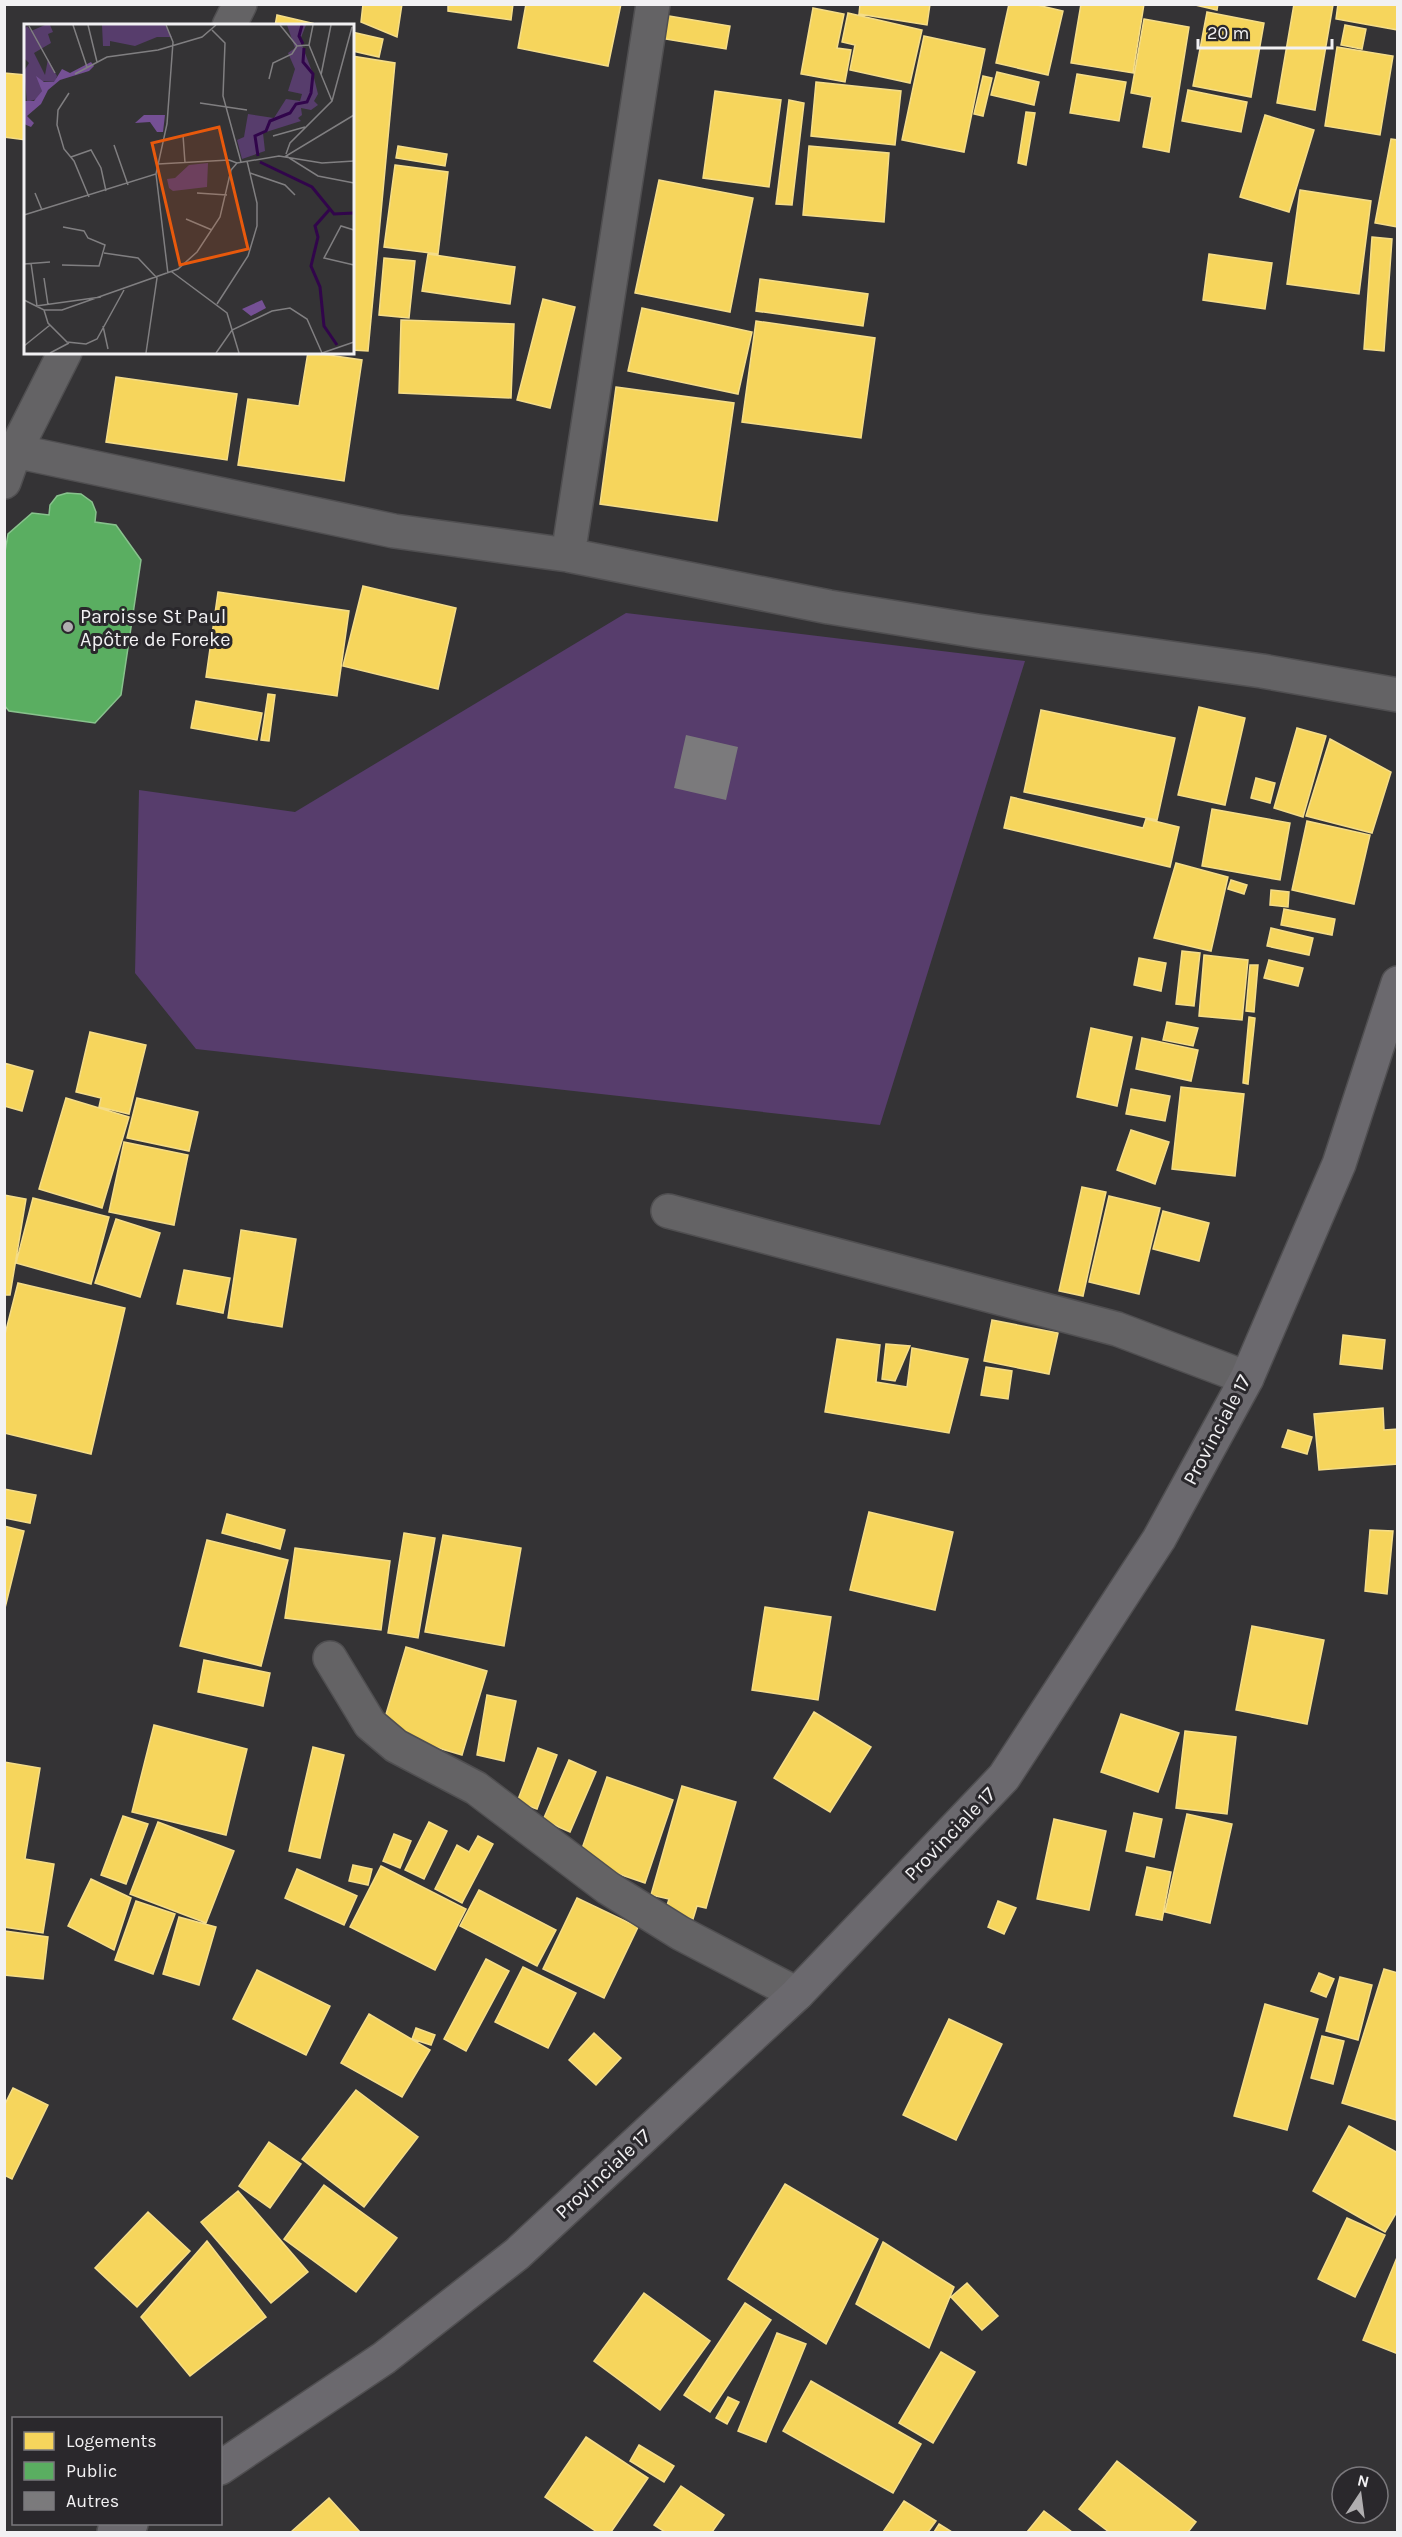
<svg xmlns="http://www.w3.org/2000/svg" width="1402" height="2537" font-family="Karla,sans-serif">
<rect width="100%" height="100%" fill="#343335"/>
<path fill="#573d6c" d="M 626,613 L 1025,661 L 880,1125 L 196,1049 L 135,973 L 139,790 L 295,812 Z"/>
<path fill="#f6d55c" stroke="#f5dd89" stroke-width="1.5" d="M 363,4 L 402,4 L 397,37 L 361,22 Z
M 448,4 L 513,4 L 511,20 L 448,11 Z
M 526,4 L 621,4 L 608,66 L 518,48 Z
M 860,4 L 930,4 L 927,25 L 859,14 Z
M 1009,4 L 1033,4 L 1063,11 L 1048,75 L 996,63 Z
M 1081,4 L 1144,4 L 1133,73 L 1071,63 Z
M 1191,4 L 1218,4 L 1217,10 Z
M 1294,4 L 1333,5 L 1315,110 L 1277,103 Z
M 1338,4 L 1398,4 L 1398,30 L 1336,19 Z
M 813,8 L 844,14 L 837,48 L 851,50 L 845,82 L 801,74 Z
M 1207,12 L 1264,23 L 1251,97 L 1193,86 Z
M 848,13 L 922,30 L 910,83 L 850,70 L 855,45 L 842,42 Z
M 277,15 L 324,26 L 275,26 Z
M 663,15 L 730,26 L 726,49 L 659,38 Z
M 1144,19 L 1189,27 L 1169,152 L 1143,147 L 1152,97 L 1131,93 Z
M 1345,25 L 1366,29 L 1362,49 L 1341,45 Z
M 352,32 L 383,39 L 379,57 L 352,51 Z
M 924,36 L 985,49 L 964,152 L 902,140 Z
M 1337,47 L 1393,56 L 1380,135 L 1325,126 Z
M 352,56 L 395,63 L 368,351 L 352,350 Z
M 997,72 L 1039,82 L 1034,105 L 991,95 Z
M 4,73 L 26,75 L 26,140 L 4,137 Z
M 1077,74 L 1126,82 L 1119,121 L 1070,113 Z
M 983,76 L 992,78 L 983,116 L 974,114 Z
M 816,82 L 901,91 L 895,145 L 811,136 Z
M 1188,90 L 1247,102 L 1241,132 L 1182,121 Z
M 715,91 L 781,100 L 769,187 L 703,178 Z
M 789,100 L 804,103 L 792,205 L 776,204 Z
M 1026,112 L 1035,113 L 1026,165 L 1018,163 Z
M 1265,115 L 1314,130 L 1289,212 L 1240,197 Z
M 1391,139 L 1398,140 L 1398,227 L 1375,223 Z
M 398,146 L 447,154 L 445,166 L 396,158 Z
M 809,146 L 889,153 L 884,222 L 803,215 Z
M 395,165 L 448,172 L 438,254 L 384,247 Z
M 659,180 L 753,198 L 730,312 L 635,293 Z
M 1300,190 L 1371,201 L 1359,294 L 1287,284 Z
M 1372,237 L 1392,239 L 1384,351 L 1364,349 Z
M 1397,248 L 1398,248 L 1397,344 Z
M 428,254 L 515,267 L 510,304 L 422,291 Z
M 1209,254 L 1272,263 L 1265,309 L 1203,300 Z
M 384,258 L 415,261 L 409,318 L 379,315 Z
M 760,279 L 868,294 L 863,326 L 756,311 Z
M 543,299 L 575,307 L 550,408 L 517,400 Z
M 642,308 L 752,332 L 738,394 L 628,371 Z
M 401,320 L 514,324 L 511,398 L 399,393 Z
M 756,321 L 875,338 L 861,438 L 742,422 Z
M 308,352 L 362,360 L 344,481 L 238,465 L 248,399 L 299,406 Z
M 116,377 L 237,394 L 227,460 L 106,442 Z
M 616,387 L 734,403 L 717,521 L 600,504 Z
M 363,586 L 456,608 L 438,689 L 343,666 Z
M 218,592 L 349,611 L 337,696 L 206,677 Z
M 268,694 L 275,695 L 269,741 L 261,740 Z
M 196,701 L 262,713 L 257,740 L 191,728 Z
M 1199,707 L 1245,718 L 1225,805 L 1178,795 Z
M 1041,710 L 1175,738 L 1157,820 L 1024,792 Z
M 1297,728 L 1326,736 L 1303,817 L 1274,808 Z
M 1330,739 L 1391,772 L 1372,833 L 1306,816 Z
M 1256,778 L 1275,783 L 1270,803 L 1251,798 Z
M 1011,797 L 1143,828 L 1146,819 L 1179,827 L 1170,867 L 1004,828 Z
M 1212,809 L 1290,823 L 1280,880 L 1202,866 Z
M 1307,821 L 1370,835 L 1354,904 L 1292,890 Z
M 1176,863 L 1228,877 L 1211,951 L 1154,938 Z
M 1231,880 L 1247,885 L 1244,894 L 1228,889 Z
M 1271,890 L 1289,892 L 1288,907 L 1270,905 Z
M 1284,909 L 1335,919 L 1332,935 L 1281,925 Z
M 1271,928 L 1313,938 L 1309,955 L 1267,946 Z
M 1182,951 L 1200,953 L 1194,1006 L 1176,1004 Z
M 1204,955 L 1248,960 L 1242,1020 L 1199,1016 Z
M 1139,958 L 1166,963 L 1161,991 L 1134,985 Z
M 1269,960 L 1303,968 L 1298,986 L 1264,978 Z
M 1250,965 L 1258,965 L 1254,1012 L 1246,1011 Z
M 1249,1017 L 1255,1018 L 1248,1084 L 1243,1083 Z
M 1167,1022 L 1198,1028 L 1193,1046 L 1163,1040 Z
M 1091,1028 L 1132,1037 L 1117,1106 L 1077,1097 Z
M 90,1032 L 146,1045 L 129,1114 L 99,1107 L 101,1098 L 76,1092 Z
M 1142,1038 L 1198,1050 L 1191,1081 L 1136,1069 Z
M 4,1063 L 33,1071 L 22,1111 L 4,1106 Z
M 1181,1087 L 1244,1094 L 1235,1176 L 1172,1169 Z
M 1131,1089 L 1170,1096 L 1165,1121 L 1126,1114 Z
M 66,1098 L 129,1117 L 102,1208 L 39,1189 Z
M 137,1098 L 198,1112 L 189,1151 L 127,1138 Z
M 1131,1130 L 1169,1142 L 1155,1184 L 1117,1170 Z
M 124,1142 L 188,1155 L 174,1225 L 109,1212 Z
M 1082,1187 L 1106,1192 L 1083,1296 L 1059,1291 Z
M 4,1195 L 26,1199 L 10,1295 L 4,1295 Z
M 1109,1196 L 1160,1208 L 1139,1294 L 1089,1282 Z
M 33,1198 L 109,1217 L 91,1284 L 16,1263 Z
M 1163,1211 L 1209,1223 L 1199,1261 L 1153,1249 Z
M 116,1219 L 160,1233 L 140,1297 L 95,1283 Z
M 241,1230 L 296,1239 L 282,1327 L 228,1318 Z
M 184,1270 L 230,1278 L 223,1313 L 177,1304 Z
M 18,1283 L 125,1308 L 91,1454 L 4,1433 L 4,1338 Z
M 992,1320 L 1058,1333 L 1049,1374 L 984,1361 Z
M 1343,1335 L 1385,1340 L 1382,1369 L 1340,1364 Z
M 837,1339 L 880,1345 L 876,1382 L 907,1387 L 912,1348 L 968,1359 L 949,1433 L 825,1412 Z
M 886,1344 L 910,1346 L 895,1381 L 882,1379 Z
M 986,1367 L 1012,1371 L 1008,1399 L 981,1395 Z
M 1383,1408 L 1384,1430 L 1398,1429 L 1398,1464 L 1319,1470 L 1314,1414 Z
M 1288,1430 L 1312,1437 L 1307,1454 L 1282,1447 Z
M 4,1489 L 36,1495 L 30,1523 L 4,1518 Z
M 869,1512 L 953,1532 L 935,1610 L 850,1590 Z
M 227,1514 L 285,1530 L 280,1549 L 222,1533 Z
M 4,1526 L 24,1531 L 4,1612 Z
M 1370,1530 L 1393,1531 L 1387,1594 L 1365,1591 Z
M 404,1533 L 435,1538 L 418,1638 L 388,1633 Z
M 443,1535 L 521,1548 L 504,1646 L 425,1632 Z
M 207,1540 L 288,1560 L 261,1666 L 180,1646 Z
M 295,1548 L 390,1561 L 381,1630 L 285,1618 Z
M 765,1607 L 831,1617 L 818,1700 L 752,1690 Z
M 1252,1626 L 1324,1640 L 1307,1724 L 1236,1710 Z
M 406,1647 L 487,1671 L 462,1755 L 381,1731 Z
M 204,1660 L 270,1673 L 263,1706 L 198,1692 Z
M 487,1695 L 516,1701 L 504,1761 L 477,1755 Z
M 814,1712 L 871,1747 L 830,1812 L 774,1778 Z
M 1121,1714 L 1179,1733 L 1158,1792 L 1101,1772 Z
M 154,1725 L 247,1749 L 226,1835 L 132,1812 Z
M 1185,1731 L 1236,1737 L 1227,1814 L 1176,1808 Z
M 313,1747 L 344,1755 L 320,1858 L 289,1851 Z
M 538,1748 L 557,1755 L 537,1809 L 517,1802 Z
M 569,1760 L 596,1772 L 570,1832 L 543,1820 Z
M 4,1762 L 40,1768 L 25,1859 L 54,1864 L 43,1933 L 4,1927 Z
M 607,1777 L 673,1800 L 645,1883 L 578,1860 Z
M 682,1786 L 736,1802 L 706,1908 L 697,1906 L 693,1919 L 665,1912 L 669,1899 L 651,1895 Z
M 1134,1813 L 1162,1819 L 1154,1857 L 1126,1851 Z
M 1187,1814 L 1232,1824 L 1210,1923 L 1165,1912 Z
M 123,1816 L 148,1824 L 126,1884 L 101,1875 Z
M 1054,1819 L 1106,1831 L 1089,1910 L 1037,1899 Z
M 158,1822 L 234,1851 L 206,1923 L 130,1894 Z
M 429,1822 L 447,1831 L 424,1879 L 405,1870 Z
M 394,1834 L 411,1841 L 400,1868 L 383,1861 Z
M 478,1836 L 493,1844 L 462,1903 L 435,1889 L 457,1845 L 469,1852 Z
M 353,1865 L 372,1869 L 368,1885 L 349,1881 Z
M 381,1866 L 466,1909 L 435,1970 L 350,1927 Z
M 1147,1867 L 1171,1872 L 1162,1920 L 1136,1915 Z
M 297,1869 L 357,1896 L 344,1925 L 285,1898 Z
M 91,1879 L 131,1898 L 114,1950 L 68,1926 Z
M 479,1890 L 556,1930 L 537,1966 L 460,1926 Z
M 577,1898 L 638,1927 L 604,1998 L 543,1969 Z
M 136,1901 L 175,1914 L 153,1974 L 115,1960 Z
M 998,1901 L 1016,1908 L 1004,1934 L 988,1927 Z
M 179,1917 L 216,1927 L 199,1985 L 163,1974 Z
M 5,1931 L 48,1937 L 43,1979 L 4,1975 Z
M 486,1959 L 509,1971 L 466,2051 L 444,2039 Z
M 523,1967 L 576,1993 L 548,2048 L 495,2022 Z
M 1384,1969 L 1398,1973 L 1396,2120 L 1342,2103 Z
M 257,1970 L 330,2006 L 306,2055 L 233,2019 Z
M 1319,1973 L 1334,1979 L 1326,1997 L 1311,1991 Z
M 1340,1977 L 1372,1985 L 1358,2040 L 1326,2031 Z
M 1265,2004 L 1318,2019 L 1287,2130 L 1234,2116 Z
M 369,2014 L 430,2050 L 402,2097 L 341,2063 Z
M 949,2019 L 1002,2044 L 956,2140 L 903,2115 Z
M 416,2028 L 435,2035 L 431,2045 L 412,2039 Z
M 594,2033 L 621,2058 L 596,2085 L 569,2060 Z
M 1322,2036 L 1344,2041 L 1333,2084 L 1311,2078 Z
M 13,2088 L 48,2105 L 12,2179 L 4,2175 L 4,2106 Z
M 356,2090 L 418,2137 L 364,2207 L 302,2159 Z
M 1349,2126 L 1398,2153 L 1398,2210 L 1385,2232 L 1313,2191 Z
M 269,2142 L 301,2164 L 270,2208 L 239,2186 Z
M 785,2184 L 878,2239 L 826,2344 L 728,2279 Z
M 324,2185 L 397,2238 L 356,2292 L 284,2239 Z
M 238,2191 L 308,2272 L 271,2303 L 201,2222 Z
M 148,2212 L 190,2251 L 137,2307 L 95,2268 Z
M 1347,2218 L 1385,2235 L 1355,2297 L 1318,2279 Z
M 207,2241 L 266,2317 L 190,2376 L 141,2317 Z
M 883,2242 L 954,2287 L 929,2348 L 856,2304 Z
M 1398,2255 L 1398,2354 L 1363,2340 Z
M 967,2283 L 998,2316 L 982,2330 L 951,2297 Z
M 644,2293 L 710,2341 L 660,2410 L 594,2361 Z
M 745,2303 L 771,2320 L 710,2412 L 684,2395 Z
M 777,2333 L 806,2344 L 766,2442 L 738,2431 Z
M 941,2352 L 975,2372 L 933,2443 L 899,2423 Z
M 811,2381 L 921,2444 L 893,2493 L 783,2431 Z
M 728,2397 L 739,2402 L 727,2424 L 716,2418 Z
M 586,2437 L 648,2478 L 611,2532 L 597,2532 L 545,2497 Z
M 639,2445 L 674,2466 L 664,2482 L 630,2461 Z
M 1117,2461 L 1196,2522 L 1188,2532 L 1109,2532 L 1079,2509 Z
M 681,2486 L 724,2515 L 712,2532 L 665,2532 L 654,2525 Z
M 329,2498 L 360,2532 L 291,2532 Z
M 904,2501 L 936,2521 L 928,2532 L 883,2532 Z
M 1044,2511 L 1072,2532 L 1027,2532 Z
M 939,2524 L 952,2532 L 934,2532 Z"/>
<path fill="#5aae61" stroke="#88c28d" stroke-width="1.5" d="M 67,493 L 81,494 L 92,502 L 96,512 L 95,522 L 116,525 L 141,560 L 121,695 L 95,723 L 9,711 L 4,705 L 4,558 L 8,534 L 32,513 L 49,515 L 50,505 L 57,496 Z"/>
<path fill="#7b7a7c" d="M 686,735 L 738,747 L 726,800 L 674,788 Z"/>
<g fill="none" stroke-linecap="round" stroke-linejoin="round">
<g stroke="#504f51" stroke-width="36">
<path id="minor" d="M 229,26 L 240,4
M 15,451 L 394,531 L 568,555 L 829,607 L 977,631 L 1262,671 L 1398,695
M 4,482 L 15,451 L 65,352
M 568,555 L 653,4
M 668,1211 L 1117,1329 L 1247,1378
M 330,1658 L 370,1724 L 396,1746 L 476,1788 L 608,1888 L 680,1933 L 797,1994"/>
</g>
<g stroke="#504f51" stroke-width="36">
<path id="primary" d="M 220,2468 L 384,2358 L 517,2254 L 797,1994 L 1004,1777 L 1159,1539 L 1247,1378 L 1339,1164 L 1398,983
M 114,2532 L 131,2524"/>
</g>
<use href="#minor" stroke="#646365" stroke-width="33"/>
<use href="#primary" stroke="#6b696e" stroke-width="33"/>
</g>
<circle fill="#b0aeb0" stroke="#2a282c" stroke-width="2" cx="68" cy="627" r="6"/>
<g text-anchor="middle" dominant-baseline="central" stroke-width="6" stroke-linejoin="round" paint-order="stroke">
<g font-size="20" fill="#f2f1f3" stroke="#2a282c" text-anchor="start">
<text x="80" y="616">Paroisse St Paul<tspan x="80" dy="23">Apôtre de Foreke</tspan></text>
</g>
<g font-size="20" fill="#f2f1f3" stroke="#2a282c">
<text transform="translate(1217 1430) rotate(-62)">Provinciale 17</text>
<text transform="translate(950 1834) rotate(-46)">Provinciale 17</text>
<text transform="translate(603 2174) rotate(-43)">Provinciale 17</text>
</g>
</g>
<g transform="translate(24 24)">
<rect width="330" height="330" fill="#343335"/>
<path d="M 21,1 L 26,1 L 29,8 L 24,10 L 27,19 L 10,29 L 21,51 L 24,35 L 33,52 L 31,58 L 17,57 L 18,67 L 13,75 L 3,78 L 0,47 L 5,39 L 0,34 L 0,6 L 3,2 L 7,7 ZM 78,1 L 141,1 L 148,13 L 133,13 L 111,22 L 86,17 L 86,22 L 79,22 ZM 263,1 L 282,1 L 276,16 L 289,50 L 294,70 L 290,77 L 294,81 L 287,86 L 277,84 L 278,91 L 274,94 L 277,97 L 239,109 L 241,127 L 218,135 L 213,116 L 220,113 L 224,90 L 250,94 L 262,75 L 276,77 L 278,70 L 264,67 L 271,45 L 264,29 L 271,24 ZM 184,139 L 183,163 L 149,167 L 145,164 L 143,155 L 151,154 L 165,141 Z" fill="#573d6c"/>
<path d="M 67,38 L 70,42 L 65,47 L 36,56 L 24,66 L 17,80 L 3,92 L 10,99 L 7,103 L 0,100 L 0,77 L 10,77 L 18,67 L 12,52 L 20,58 L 30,58 L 38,45 L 46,49 ZM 120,91 L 141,91 L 139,108 L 133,108 L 126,98 L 111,99 ZM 238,276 L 242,284 L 227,292 L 218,285 Z" fill="#755095"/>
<path fill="none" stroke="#31054b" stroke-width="3" d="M 278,1 L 275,12 L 279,20M 234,132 L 231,112 L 242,107 L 246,97 L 266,89 L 272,80 L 283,78 L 287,69 L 289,50 L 279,38 L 280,24M 236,138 L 288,163 L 310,190 L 330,189M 306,185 L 291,202 L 294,213 L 287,242 L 296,263 L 300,302 L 313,321"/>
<path fill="none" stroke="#807f81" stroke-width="1.5" d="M 49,1 L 63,43M 64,1 L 73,38M 256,1 L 273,22 L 285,21M 5,2 L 31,49M 188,6 L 201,19 L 199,72 L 217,138M 51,50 L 83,33 L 134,26 L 178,13 L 192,1M 297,51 L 307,1M 245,55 L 249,39 L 268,30 L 273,22M 45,69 L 34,86 L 33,101 L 40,125 L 50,137 L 65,173M 308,77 L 328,3M 176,79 L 223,86M 330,91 L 262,132 L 294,152 L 330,159M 159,111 L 161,139M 249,112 L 281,103M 90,121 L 104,161M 262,130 L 266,119 L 308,77 L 285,21 L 289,1M 47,133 L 67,126 L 77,144 L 82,167M 134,140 L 205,136 L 213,139M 226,149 L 261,161 L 271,171M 132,150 L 144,250M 11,169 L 18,186M 173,169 L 203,171M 0,191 L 132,150 L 143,100 L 149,18 L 142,1M 162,195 L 188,206M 330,206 L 317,202 L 300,234 L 330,241M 80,229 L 114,234 L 133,254 L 122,329M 7,239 L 13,282M 0,240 L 26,238M 38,241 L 75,242 L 81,221 L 64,214 L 60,207 L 39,203M 148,248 L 203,289 L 215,329M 20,254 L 24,281M 0,276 L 20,286 L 38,286 L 154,245 L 173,228 L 196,193 L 207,146 L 213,139 L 255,132 L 298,139 L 330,137M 193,280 L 224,232 L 233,202 L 233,179 L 223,137M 12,282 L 77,273M 20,286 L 24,299 L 43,318 L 62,320 L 73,315 L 100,266M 79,302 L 84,325M 0,322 L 26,301M 26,329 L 45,319M 192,329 L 208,306 L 248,287 L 266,284 L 283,295 L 298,329M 298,329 L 330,318"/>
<path fill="#e8590c" fill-opacity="0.15" stroke="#e8590c" stroke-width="3" d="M 195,103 L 224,225 L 156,241 L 128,119 Z"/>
<rect width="330" height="330" fill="none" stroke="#f2f1f3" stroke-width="3"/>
</g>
<rect width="1402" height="2537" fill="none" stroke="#f2f1f3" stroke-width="12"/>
<rect x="12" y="2417" width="210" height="108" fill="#2a282c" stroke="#7a787c" stroke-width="1.5"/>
<rect x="24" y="2432" width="30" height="18" fill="#f6d55c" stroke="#7a787c" stroke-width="1.5"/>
<text x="66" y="2447" font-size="18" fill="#f2f1f3">Logements</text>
<rect x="24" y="2462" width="30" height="18" fill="#5aae61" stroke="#7a787c" stroke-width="1.5"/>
<text x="66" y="2477" font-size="18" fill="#f2f1f3">Public</text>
<rect x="24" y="2492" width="30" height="18" fill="#7b7a7c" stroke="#7a787c" stroke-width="1.5"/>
<text x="66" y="2507" font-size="18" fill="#f2f1f3">Autres</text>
<g transform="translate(1360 2495) rotate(13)"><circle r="28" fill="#2a282c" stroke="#7a787c" stroke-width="1.5"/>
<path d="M0-4.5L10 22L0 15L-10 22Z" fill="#b0aeb0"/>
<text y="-9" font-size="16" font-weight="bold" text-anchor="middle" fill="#f2f1f3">N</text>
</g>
<path d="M1198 39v9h134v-9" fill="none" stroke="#f2f1f3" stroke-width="3"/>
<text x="1207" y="39" font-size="18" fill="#f2f1f3" stroke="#2a282c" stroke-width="4.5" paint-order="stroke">20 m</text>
</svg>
